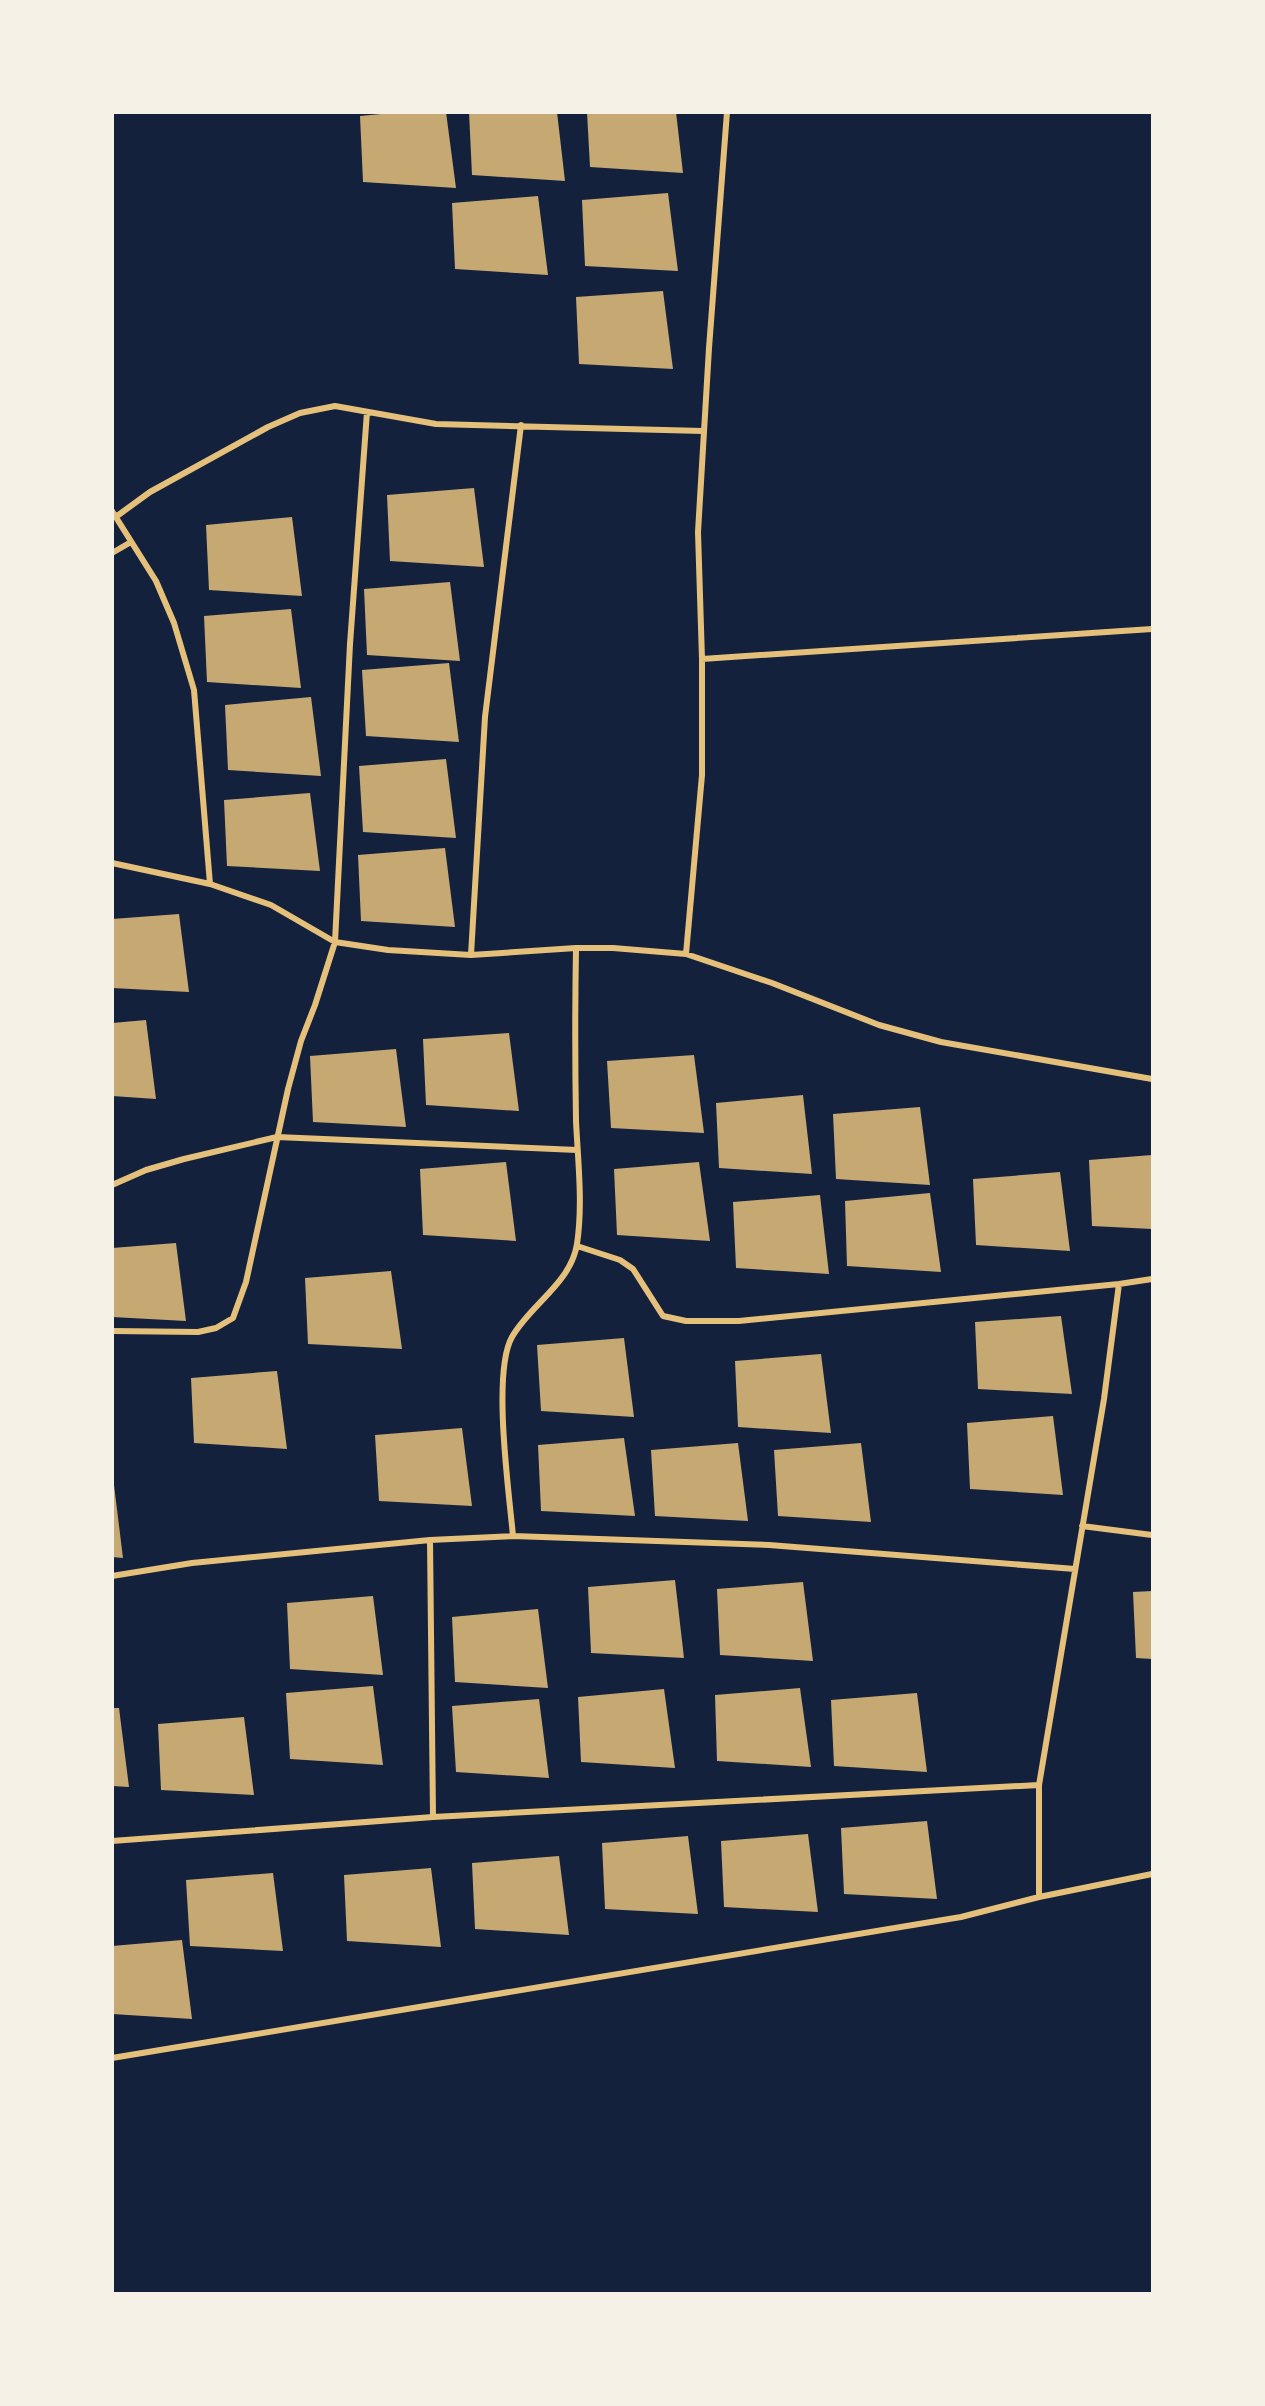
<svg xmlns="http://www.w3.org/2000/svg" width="1265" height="2406" font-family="Signika,sans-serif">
<rect width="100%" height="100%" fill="#14213d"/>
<path fill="#c6a872" d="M 402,112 L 446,112 L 456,188 L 363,182 L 360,116 Z
M 469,112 L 557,112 L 565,181 L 472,175 Z
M 587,112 L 676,112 L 683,173 L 590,167 Z
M 668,193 L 678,271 L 585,266 L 582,200 Z
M 538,196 L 548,275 L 455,269 L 452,203 Z
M 663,291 L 673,369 L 579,364 L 576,297 Z
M 474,488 L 484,567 L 390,561 L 387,495 Z
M 292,517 L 302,596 L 209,590 L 206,525 Z
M 450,582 L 460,661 L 367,655 L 364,589 Z
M 291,609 L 301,688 L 207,682 L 204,616 Z
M 449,663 L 459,742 L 366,736 L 362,670 Z
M 311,697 L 321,776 L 228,770 L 225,705 Z
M 446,759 L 456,838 L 363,832 L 359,766 Z
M 310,793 L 320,871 L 227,866 L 224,800 Z
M 445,848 L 455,927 L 361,921 L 358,855 Z
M 179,914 L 189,992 L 112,988 L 112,919 Z
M 146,1020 L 156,1099 L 112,1096 L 112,1023 Z
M 509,1033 L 519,1111 L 426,1105 L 423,1039 Z
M 396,1049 L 406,1127 L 313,1122 L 310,1056 Z
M 694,1055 L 704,1133 L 611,1128 L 607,1061 Z
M 803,1095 L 812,1174 L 719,1168 L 716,1103 Z
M 920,1107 L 930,1185 L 836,1179 L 833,1114 Z
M 1152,1155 L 1152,1229 L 1092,1226 L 1089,1160 Z
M 506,1162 L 516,1241 L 423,1235 L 420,1169 Z
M 699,1162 L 710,1241 L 617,1235 L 614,1169 Z
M 1060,1172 L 1070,1251 L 976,1245 L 973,1179 Z
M 930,1193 L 941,1272 L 847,1266 L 845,1201 Z
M 820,1195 L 829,1274 L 736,1268 L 733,1202 Z
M 176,1243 L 186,1321 L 112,1317 L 112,1248 Z
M 391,1271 L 402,1349 L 308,1344 L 305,1278 Z
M 1061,1316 L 1072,1394 L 978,1389 L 975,1322 Z
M 624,1338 L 634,1417 L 541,1411 L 537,1345 Z
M 821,1354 L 831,1433 L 738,1427 L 735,1361 Z
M 277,1371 L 287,1449 L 194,1443 L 191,1378 Z
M 1053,1416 L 1063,1495 L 970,1489 L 967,1423 Z
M 462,1428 L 472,1506 L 379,1501 L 375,1435 Z
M 624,1438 L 635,1516 L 541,1511 L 538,1445 Z
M 738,1443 L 748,1521 L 655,1516 L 651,1450 Z
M 861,1443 L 871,1522 L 778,1516 L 774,1450 Z
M 114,1485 L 123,1558 L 112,1557 Z
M 675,1580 L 684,1658 L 591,1653 L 588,1587 Z
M 803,1582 L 813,1661 L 720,1655 L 717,1589 Z
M 1152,1591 L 1152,1659 L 1136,1658 L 1133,1592 Z
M 373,1596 L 383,1675 L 290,1669 L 287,1603 Z
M 538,1609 L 548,1688 L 455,1682 L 452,1617 Z
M 373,1686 L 383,1765 L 290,1759 L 286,1693 Z
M 800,1688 L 811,1767 L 717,1761 L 715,1695 Z
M 664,1689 L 675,1768 L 581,1762 L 578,1697 Z
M 917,1693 L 927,1772 L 834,1766 L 831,1700 Z
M 539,1699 L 549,1778 L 456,1772 L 452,1706 Z
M 112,1708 L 119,1708 L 129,1787 L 112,1786 Z
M 244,1717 L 254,1795 L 161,1790 L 158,1724 Z
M 927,1821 L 937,1899 L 844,1894 L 841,1828 Z
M 808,1834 L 818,1912 L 724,1907 L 721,1841 Z
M 688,1836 L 698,1914 L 605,1909 L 602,1843 Z
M 559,1856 L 569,1935 L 475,1929 L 472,1863 Z
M 431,1868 L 441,1947 L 347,1941 L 344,1875 Z
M 273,1873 L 283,1951 L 190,1946 L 186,1880 Z
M 182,1940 L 192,2019 L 112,2014 L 112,1946 Z"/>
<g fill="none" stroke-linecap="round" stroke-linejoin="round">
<path stroke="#e5c07b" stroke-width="6" d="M 112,511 L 156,581 L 174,623 L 194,690 L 210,884
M 117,516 L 150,492 L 268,427 L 300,413 L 335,406 L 436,424 L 703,431
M 112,553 L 131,542
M 702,659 L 1152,629
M 112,863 L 210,884 L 271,905 L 335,942 L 388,950 L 471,955 L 576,948 L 613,948 L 686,954 L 772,983 L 879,1025 L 941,1042 L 1152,1079
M 686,954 L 702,775 L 702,659 L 698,532 L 709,348 L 727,112
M 471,955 L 485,717 L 521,425
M 112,1185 L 146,1170 L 184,1159 L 277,1137 L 577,1150
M 577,1246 L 620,1260 L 633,1269 L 663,1316 L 686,1321 L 739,1321 L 1119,1284 L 1152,1279
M 112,1331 L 198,1332 L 216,1328 L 233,1318 L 246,1282 L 288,1089 L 301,1041 L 315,1005 L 335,942 L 350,644 L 367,412
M 1082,1526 L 1152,1535
M 513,1536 C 509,1492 492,1372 512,1337 C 530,1305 571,1283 577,1244 C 583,1204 578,1162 576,1121 C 575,1064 575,1006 576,948
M 430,1540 L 433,1817
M 112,1576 L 192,1563 L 430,1540 L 513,1536 L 769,1545 L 1075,1569
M 112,1841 L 433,1817 L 1039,1785
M 1039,1897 L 1039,1785 L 1104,1399 L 1119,1284
M 112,2058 L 961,1917 L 1039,1897 L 1152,1874"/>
</g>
<rect width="1265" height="2406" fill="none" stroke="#f6f1e7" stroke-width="228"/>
</svg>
